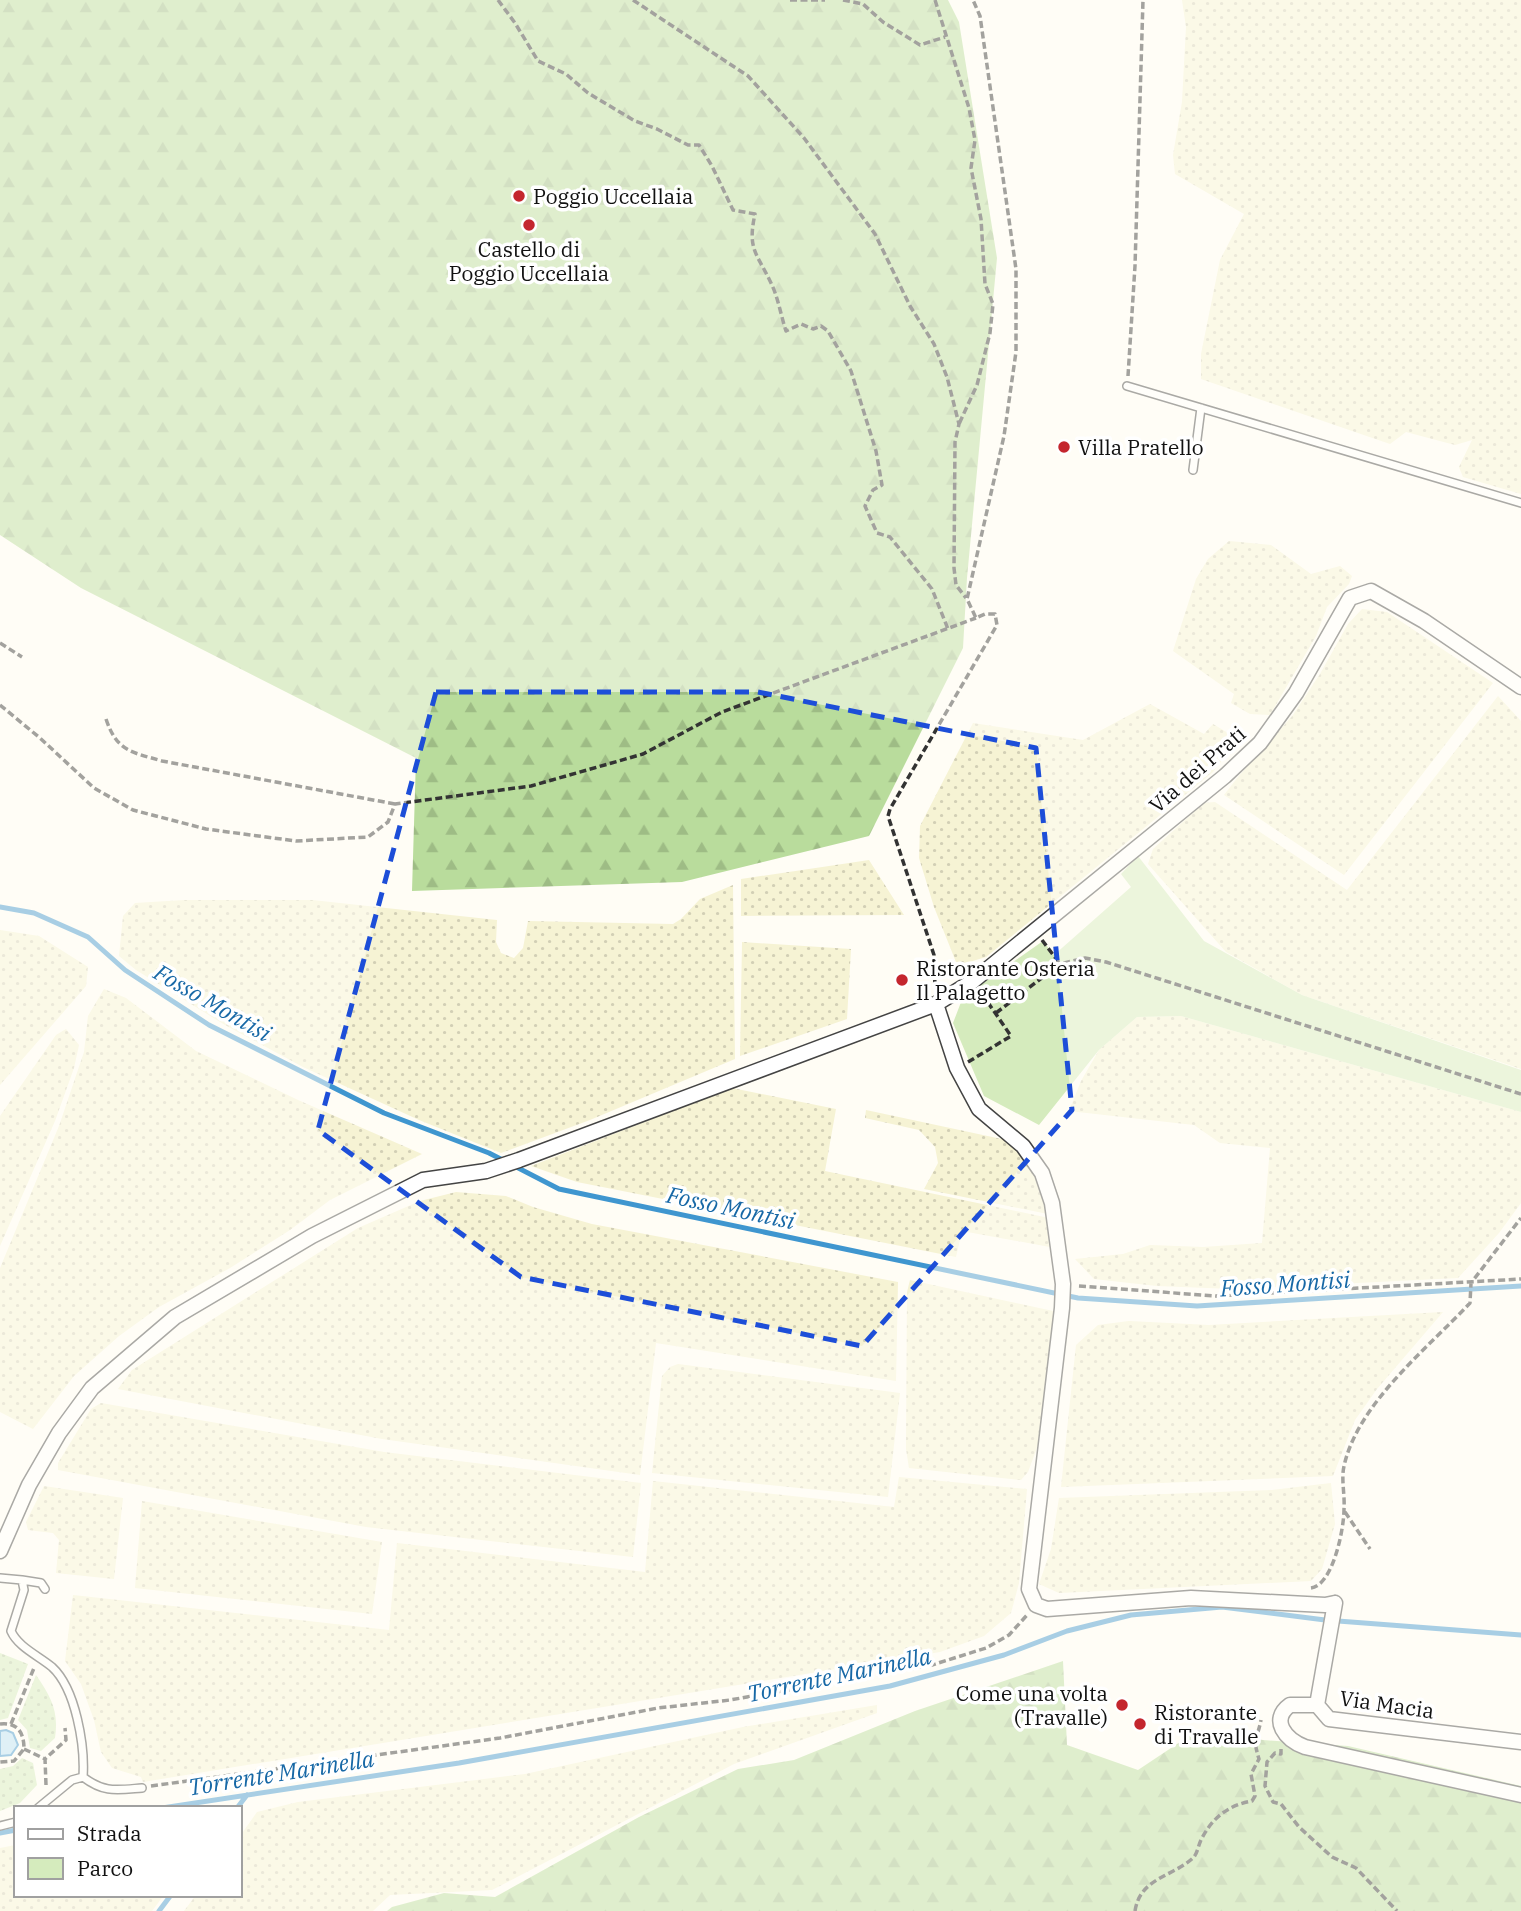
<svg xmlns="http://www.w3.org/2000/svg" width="1521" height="1911" font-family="'IBM Plex Serif',serif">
<defs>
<pattern id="farmland-dots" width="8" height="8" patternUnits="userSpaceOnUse" patternTransform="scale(1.75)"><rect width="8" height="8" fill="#f6f3d4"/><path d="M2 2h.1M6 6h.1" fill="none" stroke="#d2cfb5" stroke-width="1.8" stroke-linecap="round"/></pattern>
<pattern id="forest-firs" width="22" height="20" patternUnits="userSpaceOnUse" patternTransform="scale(1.75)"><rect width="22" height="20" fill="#b9dc9c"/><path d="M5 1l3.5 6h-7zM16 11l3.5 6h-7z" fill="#9ebc85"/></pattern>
<pattern id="garden-dots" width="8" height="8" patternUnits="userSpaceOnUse" patternTransform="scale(1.75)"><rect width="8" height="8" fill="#d5ebbd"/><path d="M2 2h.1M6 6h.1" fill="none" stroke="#b6c8a1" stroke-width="1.8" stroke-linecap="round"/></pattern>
</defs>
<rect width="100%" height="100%" fill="#fffdf5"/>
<path fill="url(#farmland-dots)" d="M 1182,0 L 1521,0 L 1521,494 L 1463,477 L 1459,467 L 1472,440 L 1455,445 L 1406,432 L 1390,444 L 1201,379 L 1201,354 L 1220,260 L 1244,214 L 1175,174 L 1173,155 L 1182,102 L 1186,27 Z
M 1229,541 L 1271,545 L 1311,574 L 1340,566 L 1352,576 L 1349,584 L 1327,607 L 1316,636 L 1270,715 L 1250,714 L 1231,703 L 1234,694 L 1173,651 L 1196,579 L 1208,559 Z
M 1362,609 L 1387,612 L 1493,683 L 1344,875 L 1224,795 L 1238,777 L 1293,715 L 1320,674 L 1348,624 Z
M 1498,696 L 1521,721 L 1521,1069 L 1302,995 L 1226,952 L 1148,864 L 1153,849 L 1204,803 L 1215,802 L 1347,890 Z
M 1150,704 L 1204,734 L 1213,724 L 1238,739 L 1213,772 L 986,957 L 963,964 L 956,962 L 934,907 L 919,858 L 920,826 L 973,723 L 1083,740 Z
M 869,860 L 904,915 L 741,916 L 741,879 Z
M 733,885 L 735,1059 L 590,1120 L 501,1153 L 419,1120 L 303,1067 L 225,1025 L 136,970 L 119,956 L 123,916 L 135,903 L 185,900 L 312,900 L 497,920 L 496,942 L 501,953 L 514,958 L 523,948 L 528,921 L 673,924 L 681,919 L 700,899 Z
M 0,930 L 39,936 L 88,967 L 86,986 L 0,1085 Z
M 742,942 L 851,949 L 847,1019 L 740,1056 Z
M 104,989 L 126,998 L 196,1051 L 298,1100 L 422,1154 L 330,1200 L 290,1230 L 230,1268 L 159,1307 L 119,1336 L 74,1376 L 33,1429 L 0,1412 L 0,1268 L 59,1126 L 84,1052 L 88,1016 Z
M 1181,1016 L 1521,1112 L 1521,1203 L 1499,1233 L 1458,1278 L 1233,1289 L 1157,1286 L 1094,1279 L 1075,1259 L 1123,1254 L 1150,1245 L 1203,1247 L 1262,1243 L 1270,1148 L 1220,1143 L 1194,1125 L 1069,1111 L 1081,1081 L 1099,1050 L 1137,1017 Z
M 66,1029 L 79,1045 L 74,1068 L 55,1121 L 0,1246 L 0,1116 L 56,1035 Z
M 732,1088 L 836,1109 L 825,1171 L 1049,1218 L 1050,1247 L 962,1231 L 956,1257 L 577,1182 L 531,1166 Z
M 866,1110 L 1011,1141 L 1041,1180 L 1048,1214 L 924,1189 L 938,1163 L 935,1147 L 919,1130 L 865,1118 Z
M 456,1192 L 506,1196 L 533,1207 L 592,1224 L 898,1282 L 896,1381 L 656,1343 L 640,1475 L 382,1439 L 118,1389 L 132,1370 L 358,1228 L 420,1201 Z
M 910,1280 L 1053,1311 L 1053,1355 L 1041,1437 L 1028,1472 L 1021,1480 L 909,1468 L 906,1449 L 907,1292 Z
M 1443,1312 L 1377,1389 L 1355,1420 L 1333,1476 L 1061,1487 L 1076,1345 L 1098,1325 L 1129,1321 L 1209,1325 Z
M 678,1364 L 900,1393 L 888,1497 L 652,1473 L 662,1376 L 670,1367 Z
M 101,1403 L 384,1452 L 641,1483 L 633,1557 L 366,1527 L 58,1470 L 58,1463 L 91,1409 Z
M 899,1477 L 1027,1489 L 1019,1583 L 1011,1613 L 984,1636 L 940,1652 L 143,1782 L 141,1777 L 112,1768 L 101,1752 L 94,1720 L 81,1684 L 65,1661 L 73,1595 L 389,1630 L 397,1543 L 645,1572 L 653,1481 L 894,1507 Z
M 1331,1483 L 1335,1524 L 1322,1569 L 1311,1581 L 1059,1593 L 1039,1584 L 1051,1549 L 1059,1498 L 1272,1490 Z
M 44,1486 L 123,1498 L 114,1579 L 56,1573 L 59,1540 L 53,1533 L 28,1530 L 26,1522 Z
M 142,1501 L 382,1542 L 372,1614 L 135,1588 Z
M 877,1705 L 877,1713 L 734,1764 L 492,1890 L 390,1895 L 373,1911 L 184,1911 L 196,1895 L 240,1895 L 240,1836 L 257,1812 L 298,1802 L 525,1774 L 743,1727 Z
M 16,1845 L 16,1895 L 164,1895 L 152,1911 L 0,1911 L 0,1848 Z"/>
<path fill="url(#forest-firs)" d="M 0,0 L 948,0 L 959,22 L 997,258 L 967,578 L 963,648 L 869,836 L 682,882 L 412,891 L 416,758 L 81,588 L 0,535 Z
M 1063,1661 L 1067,1745 L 1138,1770 L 1198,1730 L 1263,1740 L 1348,1746 L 1521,1786 L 1521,1911 L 387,1911 L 392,1907 L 444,1893 L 495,1897 L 639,1817 L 738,1769 L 794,1760 L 915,1711 Z"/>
<path fill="#d5ebbd" d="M 1138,856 L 1204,941 L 1302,995 L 1521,1070 L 1521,1112 L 1181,1016 L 1137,1017 L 1099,1050 L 1039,1125 L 984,1096 L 953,1023 L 963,997 L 1043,941 L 1054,955 L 1131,887 L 1121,874 Z"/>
<path fill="url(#garden-dots)" d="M 0,1653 L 28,1664 L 8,1718 L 0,1720 Z
M 36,1675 C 51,1697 59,1711 55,1738 L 41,1751 L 30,1748 L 27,1730 L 18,1720 Z
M 22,1758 L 33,1763 L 37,1785 L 20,1803 L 0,1811 L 0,1769 L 13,1766 Z"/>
<path fill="#b9e0f7" stroke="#3f96cf" stroke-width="2" d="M 6,1730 L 13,1733 L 18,1745 L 11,1755 L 0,1756 L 0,1731 Z"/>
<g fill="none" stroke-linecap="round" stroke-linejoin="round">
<path stroke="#3f96cf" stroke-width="5" d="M 0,907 L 34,913 L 88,937 L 125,970 L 209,1025 L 384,1113 L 489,1153 L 559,1189 L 1078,1298 L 1197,1306 L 1521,1286
M 162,1808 L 459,1763 L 890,1686 L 1004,1655 L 1067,1631 L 1131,1615 L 1222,1607 L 1325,1620 L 1521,1635
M 237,1808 L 247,1795
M 0,1833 L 16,1830
M 159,1911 L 171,1895"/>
<g stroke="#444" stroke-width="10">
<path id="service" d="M 1127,386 L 1521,503
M 1193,470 L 1201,408
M 0,1578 L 22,1580 L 24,1590 L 11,1631 C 18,1647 39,1656 52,1667 C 76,1689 85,1746 83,1777
M 22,1580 L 41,1583 L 45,1589
M 83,1777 C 104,1793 116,1790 142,1788
M 38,1808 L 72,1780 L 83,1777
M 0,1826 L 16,1822"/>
</g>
<g stroke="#444" stroke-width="17">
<path id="minor" d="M 936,1004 L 957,1068 L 979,1109 L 1023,1146 L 1042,1173 L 1052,1203 L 1063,1284 L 1062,1308 L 1029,1589 L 1036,1605 L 1047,1609 L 1191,1598 L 1325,1605 L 1335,1603
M 0,1551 L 29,1485 L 59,1433 L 92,1388 L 175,1317 L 312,1236 L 423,1180 L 486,1171 L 519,1160 L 936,1004 L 973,981 L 1225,776 L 1260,743 L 1296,693 L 1350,598 L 1371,591 L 1424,621 L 1521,687
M 1317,1705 L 1335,1603
M 1521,1742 L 1329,1719 L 1317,1705 L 1290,1705 C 1269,1720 1286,1740 1305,1747 L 1521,1795"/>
</g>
<path stroke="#333" stroke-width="3.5" stroke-dasharray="7 3.5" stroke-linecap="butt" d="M 498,0 L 515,23 L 538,61 L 566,74 L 588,93 L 635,121 L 657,129 L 688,145 L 699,145 L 712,166 L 733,210 L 755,214 C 747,250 757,253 771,283 C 778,297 781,316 786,331 L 801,324 L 813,329 L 821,326 L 828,331 L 851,371 L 876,451 L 882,485 L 873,490 L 865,506 L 877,533 L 890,537 L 932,589 L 948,629
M 633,0 L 748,76 L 804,138 L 875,234 L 910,306 L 934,344 L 947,377 L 959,424 L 955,442 L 954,568 L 956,585 L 966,598
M 790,0 L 825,0
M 843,0 L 863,4 L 883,22 L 920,45 L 945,37
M 935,0 L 969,108 L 975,140 L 971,168 L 981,219 L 985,284 L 993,304 L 990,333 L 977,385 L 959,424
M 1128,376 L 1135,266 L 1143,0
M 0,643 L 22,657
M 0,705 L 40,738 L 94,788 L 133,810 L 206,829 L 296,841 L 368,837 L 388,822 L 395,804 L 531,786 L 643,754 L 722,712 L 976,618
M 106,719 C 117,752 132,752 162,761 L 395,804
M 1042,940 L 1060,964
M 935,987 L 934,955 L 888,816 L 890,809 L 997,625 L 995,614 L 985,614 L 976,618 L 967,599 L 1004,436 L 1016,352 L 1016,269 L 980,16 L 973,0
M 996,1013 L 1060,964 L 1085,958 L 1106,962 L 1521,1094
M 968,1062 L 1011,1036 L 980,991
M 1079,1286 L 1216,1296 L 1521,1279
M 1345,1512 L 1370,1549
M 1311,1588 C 1333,1585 1344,1529 1344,1509 C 1345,1495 1341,1479 1344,1466 C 1358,1403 1427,1349 1470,1303 L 1471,1283 L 1521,1218
M 0,1724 C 18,1722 24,1733 24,1749 L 14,1761 L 0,1762
M 11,1724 L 34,1668
M 24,1749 L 45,1759
M 1281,1749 L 1281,1754 L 1275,1753 L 1267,1762 L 1265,1786 L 1273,1802 L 1281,1804 L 1299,1827 L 1332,1857 L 1356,1868 L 1397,1911
M 46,1785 L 45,1759 L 66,1740 L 65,1728
M 151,1786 L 500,1738 L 658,1708 L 730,1700 L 932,1665 L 986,1648 L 1009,1635 L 1028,1614
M 1135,1911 C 1140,1878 1172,1877 1193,1858 C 1198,1853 1198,1845 1202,1838 C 1213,1817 1229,1805 1252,1801 L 1255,1796 L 1251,1774 L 1259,1759 C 1252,1736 1257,1741 1261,1720"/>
<use href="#service" stroke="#fff" stroke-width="7"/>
<use href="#minor" stroke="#fff" stroke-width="14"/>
</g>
<path d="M0 0H1521V1911H0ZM 436,692 L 758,692 L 1036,748 L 1072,1110 L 862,1346 L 521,1277 L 318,1130 Z" fill="#fffdf5" fill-opacity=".55" fill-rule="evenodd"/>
<path fill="none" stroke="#1d4ed8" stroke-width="5" stroke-dasharray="14 9" stroke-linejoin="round" d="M 436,692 L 758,692 L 1036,748 L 1072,1110 L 862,1346 L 521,1277 L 318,1130 Z"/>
<g fill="#c4262e" stroke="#fff" stroke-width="2.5">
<circle cx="519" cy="196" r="7"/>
<circle cx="529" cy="225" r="7"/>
<circle cx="1064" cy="447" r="7"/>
<circle cx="902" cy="980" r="7"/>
<circle cx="1122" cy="1705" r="7"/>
<circle cx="1140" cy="1724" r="7"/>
</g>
<g text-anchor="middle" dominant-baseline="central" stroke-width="7" stroke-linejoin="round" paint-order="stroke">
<g font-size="21" fill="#111" stroke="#fff" text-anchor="start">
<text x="533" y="196">Poggio Uccellaia</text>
<text x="529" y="249" text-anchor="middle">Castello di<tspan x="529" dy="24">Poggio Uccellaia</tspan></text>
<text x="1078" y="447">Villa Pratello</text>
<text x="916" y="968">Ristorante Osteria<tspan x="916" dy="24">Il Palagetto</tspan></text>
<text x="1108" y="1693" text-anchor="end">Come una volta<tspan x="1108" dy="24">(Travalle)</tspan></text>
<text x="1154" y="1712">Ristorante<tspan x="1154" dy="24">di Travalle</tspan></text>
</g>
<g font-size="21" fill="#111" stroke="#fff">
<text transform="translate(1197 769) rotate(-41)">Via dei Prati</text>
<text transform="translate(1387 1704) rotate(8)">Via Macia</text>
</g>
<g font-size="23" font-style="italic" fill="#1768a6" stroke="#fff">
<text transform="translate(213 1002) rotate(30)">Fosso Montisi</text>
<text transform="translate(731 1207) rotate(12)">Fosso Montisi</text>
<text transform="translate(1285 1283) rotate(-4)">Fosso Montisi</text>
<text transform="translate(839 1674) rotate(-12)">Torrente Marinella</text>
<text transform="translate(281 1772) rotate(-9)">Torrente Marinella</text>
</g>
</g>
<rect x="14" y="1806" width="228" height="91" fill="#ffffff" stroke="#a0a0a0" stroke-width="2"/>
<rect x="28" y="1829" width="35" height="10" fill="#ffffff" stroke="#a0a0a0" stroke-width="2"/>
<text x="77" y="1841" font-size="21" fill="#111111">Strada</text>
<rect x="28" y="1858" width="35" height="21" fill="#d5ebbd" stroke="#a0a0a0" stroke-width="2"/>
<text x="77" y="1876" font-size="21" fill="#111111">Parco</text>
</svg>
